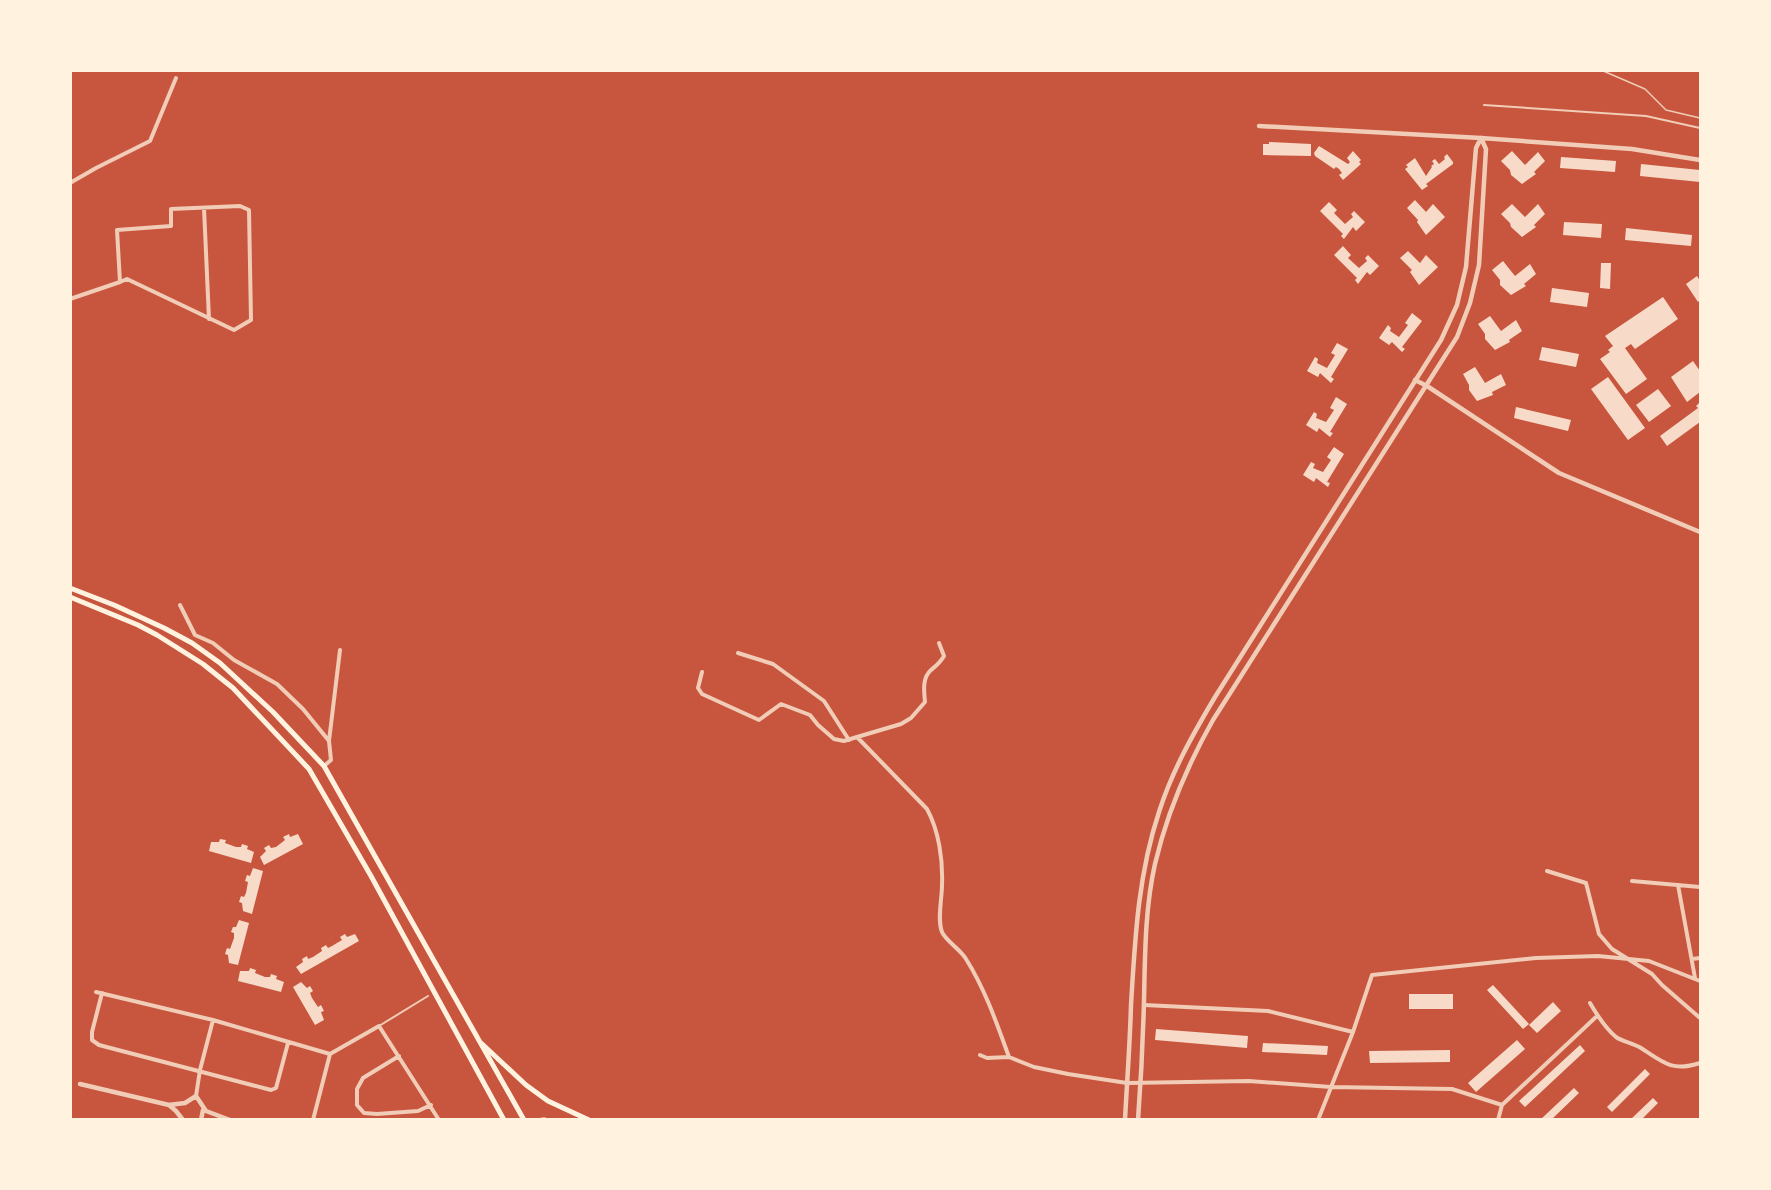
<svg xmlns="http://www.w3.org/2000/svg" width="1771" height="1190" font-family="Poppins,sans-serif">
<rect width="100%" height="100%" fill="#c8553d"/>
<path fill="#f7dbc8" d="M 1269,142 L 1311,144 L 1311,156 L 1263,155 L 1263,144 L 1269,144 Z
M 1319,146 L 1348,164 L 1350,162 L 1347,158 L 1353,151 L 1361,160 L 1359,162 L 1361,164 L 1343,180 L 1339,175 L 1342,173 L 1339,169 L 1336,167 L 1334,169 L 1315,156 L 1314,153 Z
M 1512,151 L 1525,165 L 1538,152 L 1545,161 L 1534,172 L 1536,174 L 1522,184 L 1511,175 L 1510,170 L 1501,161 Z
M 1447,154 L 1453,162 L 1453,164 L 1426,184 L 1428,186 L 1422,190 L 1405,169 L 1408,167 L 1406,165 L 1415,158 L 1426,176 L 1432,167 L 1431,166 L 1434,164 L 1432,161 L 1435,159 L 1439,164 L 1445,159 L 1444,157 Z
M 1561,157 L 1616,161 L 1615,172 L 1560,168 Z
M 1641,164 L 1700,170 L 1700,182 L 1640,176 Z
M 1415,200 L 1426,212 L 1433,204 L 1445,217 L 1426,235 L 1417,222 L 1418,220 L 1407,208 Z
M 1329,202 L 1337,210 L 1334,213 L 1345,224 L 1353,217 L 1351,214 L 1354,211 L 1365,222 L 1356,231 L 1353,227 L 1344,239 L 1341,236 L 1343,234 L 1320,211 Z
M 1512,204 L 1525,217 L 1538,204 L 1545,214 L 1534,225 L 1536,227 L 1522,237 L 1511,227 L 1510,223 L 1501,214 Z
M 1564,222 L 1602,224 L 1601,238 L 1563,235 Z
M 1626,228 L 1692,235 L 1691,246 L 1625,240 Z
M 1343,246 L 1351,255 L 1348,258 L 1359,268 L 1367,261 L 1365,258 L 1368,255 L 1379,266 L 1370,275 L 1367,272 L 1358,284 L 1355,280 L 1357,278 L 1334,255 Z
M 1408,251 L 1420,263 L 1426,255 L 1438,267 L 1419,285 L 1410,272 L 1412,270 L 1400,258 Z
M 1503,261 L 1515,276 L 1530,264 L 1536,274 L 1524,284 L 1526,286 L 1511,295 L 1500,285 L 1500,280 L 1492,270 Z
M 1601,263 L 1611,263 L 1610,289 L 1600,288 Z
M 1697,276 L 1700,281 L 1700,300 L 1698,302 L 1686,284 Z
M 1552,288 L 1589,293 L 1587,307 L 1550,302 Z
M 1663,297 L 1678,319 L 1635,349 L 1631,344 L 1625,348 L 1647,379 L 1626,394 L 1600,359 L 1610,352 L 1608,350 L 1613,346 L 1605,336 Z
M 1412,313 L 1422,321 L 1402,347 L 1405,349 L 1402,352 L 1392,342 L 1389,345 L 1379,338 L 1388,325 L 1391,328 L 1390,331 L 1399,337 L 1408,325 L 1405,323 Z
M 1490,316 L 1501,331 L 1516,320 L 1522,331 L 1509,340 L 1510,342 L 1495,350 L 1485,339 L 1485,334 L 1478,324 Z
M 1337,343 L 1348,349 L 1331,377 L 1334,379 L 1331,383 L 1320,373 L 1318,377 L 1307,371 L 1315,357 L 1318,359 L 1317,363 L 1327,368 L 1335,355 L 1331,353 Z
M 1542,347 L 1579,354 L 1576,367 L 1539,360 Z
M 1693,361 L 1700,371 L 1700,392 L 1687,402 L 1671,377 Z
M 1475,367 L 1485,383 L 1501,374 L 1506,385 L 1492,392 L 1493,395 L 1477,401 L 1469,390 L 1469,385 L 1463,374 Z
M 1608,377 L 1645,428 L 1628,440 L 1591,389 Z
M 1658,389 L 1671,406 L 1649,422 L 1636,405 Z
M 1336,397 L 1347,404 L 1330,432 L 1333,433 L 1330,437 L 1319,428 L 1317,432 L 1306,425 L 1314,412 L 1317,414 L 1316,418 L 1326,422 L 1334,410 L 1330,408 Z
M 1699,403 L 1700,422 L 1667,446 L 1660,436 L 1698,408 L 1696,406 Z
M 1516,407 L 1571,420 L 1568,431 L 1514,418 Z
M 1334,447 L 1344,454 L 1327,482 L 1330,483 L 1328,487 L 1316,478 L 1314,482 L 1303,475 L 1311,462 L 1315,464 L 1313,468 L 1323,472 L 1331,460 L 1327,457 Z
M 289,834 L 290,837 L 298,834 L 303,844 L 264,865 L 260,857 L 266,851 L 264,848 L 269,845 L 271,848 L 276,847 L 285,840 L 283,837 Z
M 220,839 L 226,840 L 225,843 L 236,847 L 241,847 L 242,844 L 248,846 L 247,849 L 254,852 L 251,863 L 209,851 L 211,842 L 219,842 Z
M 253,868 L 263,871 L 252,914 L 243,911 L 242,903 L 239,902 L 241,896 L 244,897 L 246,893 L 248,882 L 245,881 L 247,875 L 250,876 Z
M 239,920 L 249,923 L 238,965 L 229,963 L 228,955 L 225,954 L 227,948 L 230,949 L 234,938 L 234,933 L 231,932 L 233,927 L 236,927 Z
M 345,934 L 347,937 L 355,934 L 359,941 L 301,974 L 296,967 L 303,962 L 302,959 L 307,956 L 308,959 L 313,957 L 322,951 L 321,948 L 326,945 L 328,948 L 332,946 L 342,940 L 340,937 Z
M 250,968 L 256,970 L 255,973 L 265,977 L 270,977 L 271,974 L 277,976 L 276,979 L 284,982 L 281,992 L 238,981 L 240,971 L 249,971 Z
M 301,982 L 307,988 L 310,986 L 313,991 L 310,993 L 312,998 L 318,1007 L 321,1005 L 324,1011 L 321,1012 L 324,1020 L 315,1025 L 293,987 Z
M 1493,985 L 1529,1024 L 1523,1029 L 1487,990 Z
M 1409,994 L 1453,994 L 1453,1009 L 1409,1009 Z
M 1553,1002 L 1561,1011 L 1537,1033 L 1529,1025 Z
M 1156,1029 L 1248,1036 L 1247,1048 L 1155,1040 Z
M 1517,1040 L 1525,1049 L 1476,1092 L 1468,1083 Z
M 1263,1043 L 1328,1046 L 1327,1055 L 1262,1052 Z
M 1580,1045 L 1585,1051 L 1525,1107 L 1519,1101 Z
M 1450,1050 L 1450,1062 L 1370,1063 L 1369,1051 Z
M 1645,1069 L 1650,1074 L 1612,1112 L 1607,1107 Z
M 1574,1088 L 1579,1093 L 1551,1120 L 1540,1120 Z
M 1653,1098 L 1658,1103 L 1641,1120 L 1630,1120 Z"/>
<g fill="none" stroke-linecap="round" stroke-linejoin="round">
<path stroke="#f1ccb7" stroke-width="1.5" d="M 1601,70 L 1645,89 L 1666,110 L 1700,118"/>
<path stroke="#f1ccb7" stroke-width="2" d="M 1484,105 L 1646,116 L 1700,128
M 379,1026 L 428,996"/>
<path stroke="#f1ccb7" stroke-width="4" d="M 70,183 L 96,168 L 150,141 L 176,78
M 204,208 L 209,319
M 70,299 L 120,282 L 127,279 L 234,330 L 251,320 L 249,210 L 240,206 L 171,209 L 171,226 L 117,230 L 120,282
M 180,605 L 195,635 L 213,643 L 234,660 L 277,684 L 303,709 L 329,741 L 331,760 L 324,766
M 738,653 L 773,664 L 824,701 L 849,740
M 702,672 L 698,688 L 702,694 L 759,720 L 781,704 L 810,715 L 818,725 L 834,739 L 844,741 L 857,737 L 927,809 C 939,831 943,860 942,885 C 942,899 937,919 942,932 C 945,940 961,950 966,959 C 985,989 997,1024 1009,1057 L 1034,1067 L 1068,1074 L 1127,1083 L 1249,1081 L 1331,1087 L 1452,1089 L 1502,1105
M 857,737 L 901,724 L 911,718 L 925,702 C 924,691 922,678 931,670 C 937,665 940,663 944,656 L 939,643
M 329,741 L 340,650
M 1547,871 L 1586,883 L 1599,934 L 1612,949 L 1652,974 L 1662,985 L 1700,1018
M 1632,881 L 1700,887
M 1678,885 L 1695,978
M 1692,959 L 1700,958
M 96,992 L 213,1020 L 330,1054 L 379,1026 L 439,1120
M 102,993 L 92,1032 L 92,1040 L 99,1045 L 271,1090 L 276,1088 L 288,1043
M 1590,1003 C 1597,1015 1605,1028 1616,1037 C 1623,1042 1633,1043 1641,1048 C 1664,1063 1672,1072 1700,1063
M 1144,1005 L 1268,1011 L 1353,1032
M 980,1055 L 987,1058 L 1009,1057
M 399,1056 L 363,1078 L 357,1089 L 357,1105 L 364,1113 L 377,1114 L 418,1111 L 431,1105
M 196,1096 L 200,1070 L 213,1020
M 313,1120 L 330,1054
M 1318,1120 L 1353,1032 L 1372,975 L 1536,958 L 1598,956 L 1649,961 L 1700,981
M 1498,1120 L 1502,1105 L 1597,1016"/>
<path stroke="#f1ccb7" stroke-width="4.5" d="M 1259,126 L 1481,138 L 1632,149 L 1700,160
M 1415,380 L 1427,386 L 1559,473 L 1700,532
M 80,1084 L 169,1105 L 185,1103 L 196,1096 L 206,1111 L 230,1120
M 169,1105 L 176,1111 L 183,1120
M 201,1120 L 203,1110
M 1125,1120 C 1127,1081 1130,1043 1131,1005 C 1135,939 1138,875 1159,812 C 1172,771 1193,734 1215,697 L 1441,340 L 1457,305 L 1466,267 L 1476,148 L 1481,138
M 1138,1120 C 1141,1080 1143,1040 1144,1001 C 1145,955 1145,908 1155,864 C 1167,813 1187,766 1213,720 L 1457,337 L 1470,303 L 1479,265 L 1486,149 L 1481,138"/>
<path stroke="#fff3e0" stroke-width="5" d="M 70,588 L 114,605 L 164,628 L 192,643 L 220,663 L 273,712 L 324,766 L 524,1120
M 70,597 L 138,625 L 157,635 L 203,664 L 233,688 L 309,769 L 371,876 L 504,1120
M 481,1043 L 526,1085 L 548,1101 L 589,1120
M 542,1120 L 545,1120"/>
</g>
<rect width="1771" height="1190" fill="none" stroke="#fff3e0" stroke-width="144"/>
</svg>
